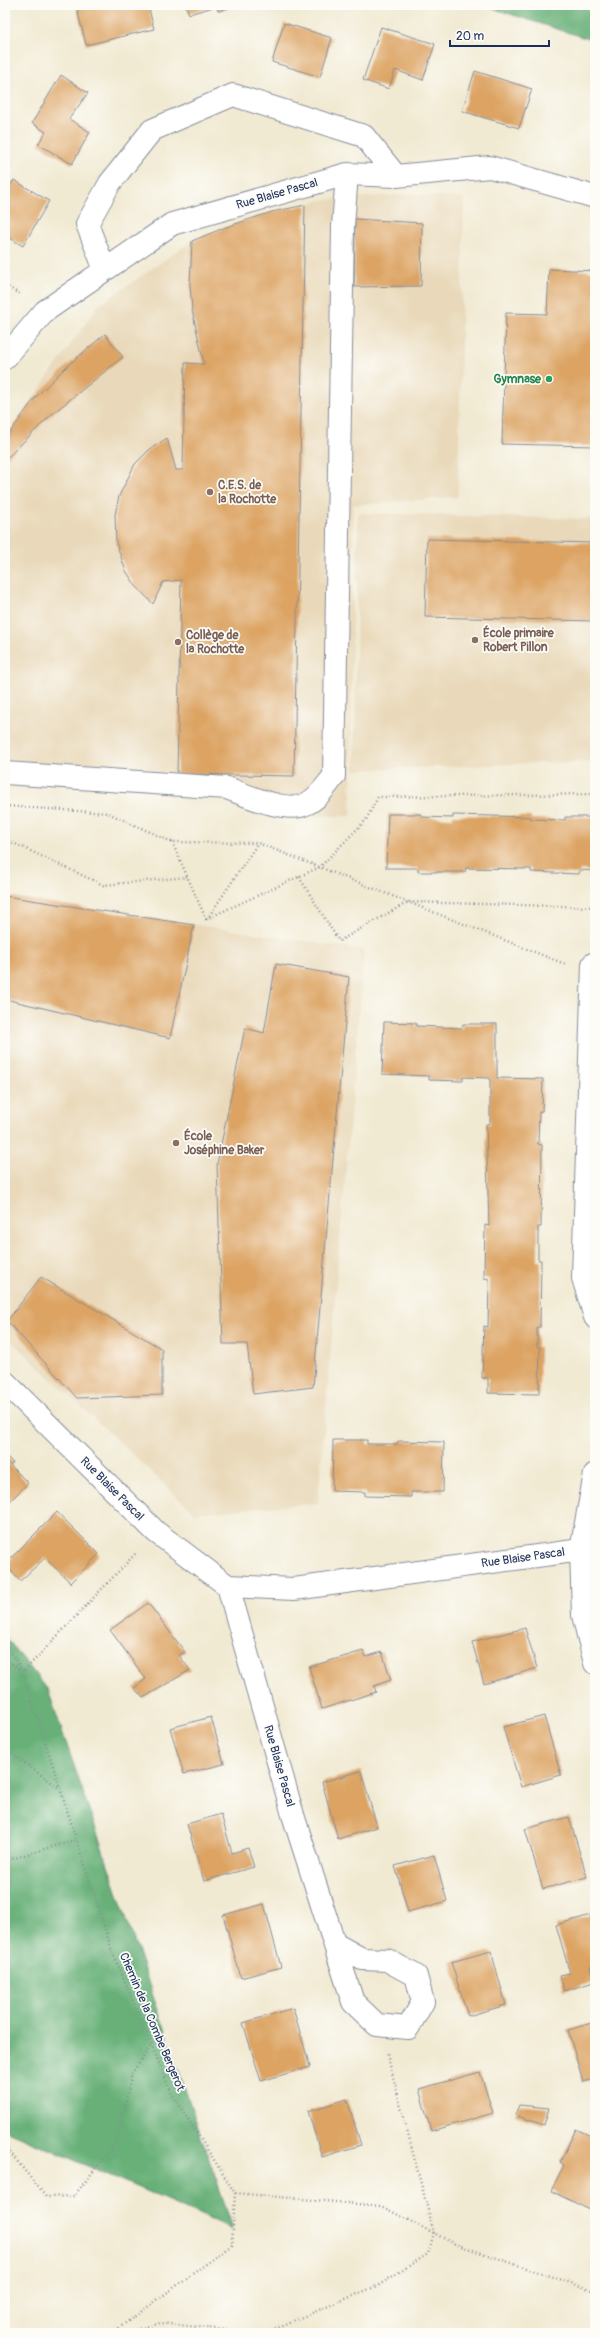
<svg xmlns="http://www.w3.org/2000/svg" width="600" height="2338" font-family="Pangolin,sans-serif">
<rect width="100%" height="100%" fill="#fdfcf7"/>
<filter id="ink" filterUnits="userSpaceOnUse"><feTurbulence type="fractalNoise" baseFrequency=".025" numOctaves="2"/><feDisplacementMap in="SourceGraphic" scale="8" xChannelSelector="R" yChannelSelector="G"/><feConvolveMatrix kernelMatrix="1 2 1 2 8 2 1 2 1" color-interpolation-filters="sRGB"/></filter>
<filter id="wash" filterUnits="userSpaceOnUse"><feTurbulence type="fractalNoise" baseFrequency=".012" numOctaves="4" result="noise"/><feDisplacementMap in="SourceGraphic" scale="16" xChannelSelector="R" yChannelSelector="G"/><feGaussianBlur stdDeviation="0.9" result="paint"/><feColorMatrix in="noise" values="0 0 0 0 0 0 0 0 0 0 0 0 0 0 0 0 0 1.4 0 .05"/><feComposite in="paint" operator="in"/></filter>
<g filter="url(#wash)">
<rect width="100%" height="100%" fill="#f1ead3"/>
<path fill="#e9d9ba" d="M 411,194 L 464,198 L 458,497 L 353,505 L 351,816 L 270,815 L 229,794 L 5,780 L 5,438 L 98,306 L 192,241 L 226,227 L 272,212 L 322,200 Z
M 358,513 L 595,519 L 595,761 L 354,770 Z
M 5,896 L 364,950 L 318,1503 L 195,1513 L 5,1335 Z"/>
<path fill="#67b078" stroke="#41706b" d="M 482,5 L 595,5 L 595,41 Z
M 5,1636 L 48,1690 L 233,2229 L 5,2130 Z"/>
<g id="blocks">
<path fill="#dca362" d="M 76,5 L 148,5 L 154,29 L 86,45 Z
M 186,5 L 239,5 L 218,11 L 217,6 L 189,14 Z
M 284,23 L 332,38 L 320,77 L 272,62 Z
M 381,27 L 435,44 L 423,80 L 395,70 L 389,89 L 363,80 Z
M 475,71 L 532,89 L 519,128 L 462,111 Z
M 61,75 L 88,93 L 69,119 L 90,132 L 72,164 L 38,144 L 46,132 L 32,123 Z
M 14,180 L 49,201 L 23,246 L 5,235 L 5,194 Z
M 305,205 L 294,776 L 177,774 L 181,580 L 163,582 L 153,604 L 136,586 L 126,571 L 116,543 L 115,515 L 119,496 L 135,464 L 149,450 L 167,438 L 176,470 L 183,470 L 185,363 L 204,364 L 192,310 L 190,285 L 192,241 L 226,227 L 272,212 Z
M 355,219 L 422,223 L 421,286 L 354,287 Z
M 549,269 L 595,271 L 595,446 L 502,444 L 506,313 L 547,314 Z
M 105,334 L 123,357 L 52,414 L 5,460 L 5,439 L 35,398 L 66,367 Z
M 427,539 L 595,543 L 595,621 L 425,617 Z
M 388,814 L 421,814 L 421,817 L 453,818 L 453,815 L 531,817 L 531,819 L 565,820 L 565,817 L 595,817 L 595,871 L 580,870 L 579,874 L 531,872 L 531,869 L 466,868 L 465,872 L 418,872 L 418,868 L 386,868 Z
M 5,896 L 194,925 L 170,1038 L 5,999 Z
M 276,964 L 349,977 L 313,1387 L 253,1394 L 247,1344 L 223,1344 L 217,1164 L 245,1028 L 264,1033 Z
M 384,1022 L 416,1023 L 416,1026 L 462,1028 L 463,1024 L 497,1024 L 497,1078 L 543,1079 L 542,1111 L 539,1112 L 538,1144 L 542,1145 L 541,1227 L 538,1227 L 538,1260 L 541,1260 L 540,1327 L 537,1327 L 537,1347 L 540,1347 L 539,1394 L 488,1393 L 488,1378 L 482,1378 L 484,1326 L 488,1327 L 489,1279 L 484,1278 L 485,1225 L 489,1226 L 486,1124 L 490,1124 L 490,1078 L 463,1077 L 463,1081 L 429,1080 L 429,1076 L 382,1074 Z
M 41,1277 L 162,1349 L 162,1395 L 77,1398 L 7,1321 Z
M 333,1440 L 367,1440 L 367,1444 L 397,1444 L 398,1441 L 444,1442 L 443,1492 L 411,1492 L 411,1497 L 365,1496 L 365,1492 L 332,1491 Z
M 5,1455 L 13,1463 L 10,1465 L 28,1483 L 5,1506 Z
M 57,1512 L 99,1554 L 71,1583 L 45,1558 L 20,1581 L 5,1564 Z
M 148,1603 L 185,1652 L 179,1655 L 190,1670 L 143,1698 L 134,1688 L 146,1679 L 110,1630 Z
M 525,1628 L 537,1668 L 484,1684 L 472,1642 Z
M 363,1651 L 365,1657 L 382,1652 L 391,1680 L 374,1686 L 376,1692 L 322,1709 L 309,1667 Z
M 544,1716 L 561,1775 L 521,1787 L 503,1727 Z
M 211,1717 L 224,1764 L 184,1774 L 170,1728 Z
M 361,1771 L 377,1827 L 338,1839 L 322,1782 Z
M 221,1814 L 232,1853 L 248,1848 L 254,1867 L 204,1881 L 187,1824 Z
M 569,1817 L 587,1877 L 543,1889 L 525,1829 Z
M 434,1855 L 447,1901 L 408,1912 L 395,1866 Z
M 264,1904 L 281,1967 L 241,1978 L 223,1915 Z
M 594,1914 L 595,1965 L 590,1967 L 594,1982 L 564,1991 L 560,1975 L 570,1973 L 556,1925 Z
M 491,1951 L 506,2005 L 468,2016 L 451,1962 Z
M 293,2008 L 310,2067 L 261,2081 L 243,2023 Z
M 595,2022 L 595,2079 L 583,2082 L 568,2030 Z
M 480,2072 L 493,2113 L 431,2131 L 419,2089 Z
M 347,2099 L 361,2145 L 322,2157 L 308,2111 Z
M 519,2105 L 549,2108 L 544,2125 L 515,2115 Z
M 576,2129 L 595,2138 L 595,2204 L 592,2211 L 551,2191 L 564,2165 L 560,2162 Z
M 5,2242 L 9,2242 L 6,2316 L 5,2316 Z"/>
</g>
</g>
<g filter="url(#ink)">
<use href="#blocks" fill-opacity="0" stroke="#868c98" stroke-width="1"/>
<g fill="none" stroke-linecap="round" stroke-linejoin="round">
<g stroke="#868c98" stroke-width="24">
<path id="minor" d="M 105,270 L 87,224 L 110,183 L 152,130 L 233,95 L 364,136 L 396,176
M 5,358 L 45,311 L 172,224 L 347,174 L 396,176 L 490,167 L 595,197
M 5,773 L 227,788 C 245,795 287,814 306,804 C 318,799 326,786 334,776 L 343,226 L 347,174
M 595,964 L 593,964 L 583,1278 L 595,1317
M 5,1382 L 156,1532 L 228,1586 L 294,1589 L 581,1550
M 595,1474 L 581,1550 L 583,1615 L 595,1663
M 228,1586 L 293,1815 L 353,2002 L 377,2025 L 408,2028 L 423,2002 L 416,1976 L 387,1960 L 362,1959 L 335,1944"/>
</g>
<path stroke="#868c98" stroke-width="2.5" stroke-dasharray="1 3" stroke-linecap="butt" d="M 5,285 L 21,295
M 5,806 L 108,813 L 172,842 L 258,843 L 565,964
M 5,839 L 103,885 L 187,877
M 172,842 L 206,919 L 320,867 L 366,820 L 378,797 L 595,794
M 299,877 L 339,941 L 408,902 L 595,907
M 207,919 L 258,843
M 5,1643 L 23,1672 L 136,1553
M 5,1659 L 23,1672 L 112,1951 L 172,2094 L 235,2193 L 381,2206 L 455,2244 L 595,2291
M 5,1749 L 58,1787
M 5,1861 L 75,1840
M 5,2146 L 46,2197 L 74,2196 L 117,2141 L 132,2073 L 151,2046
M 112,2333 L 232,2245 L 235,2193
M 124,2333 L 160,2323 L 255,2333
M 264,2333 L 379,2285 L 428,2254 L 434,2233 L 387,2054"/>
<use href="#minor" stroke="#fff" stroke-width="22"/>
</g>
</g>
<circle fill="#2e9e5b" stroke="#fdfcf7" stroke-width="1.5" cx="549" cy="379" r="4"/>
<g fill="#8d6e63" stroke="#fdfcf7" stroke-width="1.5">
<circle cx="210" cy="492" r="4"/>
<circle cx="475" cy="640" r="4"/>
<circle cx="178" cy="642" r="4"/>
<circle cx="176" cy="1143" r="4"/>
</g>
<g text-anchor="middle" dominant-baseline="central" stroke-width="3.5" stroke-linejoin="round" paint-order="stroke">
<g font-size="12" fill="#1b2f5e" stroke="#fdfcf7">
<text transform="translate(277 194) rotate(-16)">Rue Blaise Pascal</text>
<text transform="translate(112 1489) rotate(45)">Rue Blaise Pascal</text>
<text transform="translate(523 1558) rotate(-8)">Rue Blaise Pascal</text>
<text transform="translate(279 1766) rotate(74)">Rue Blaise Pascal</text>
<text transform="translate(152 2022) rotate(67)">Chemin de la Combe Bergerot</text>
</g>
<g font-size="12" font-weight="bold" fill="#27864d" stroke="#fdfcf7" text-anchor="end">
<text x="541" y="379">Gymnase</text>
</g>
<g font-size="12" font-weight="bold" fill="#785e54" stroke="#fdfcf7" text-anchor="start">
<text x="218" y="485">C.E.S. de<tspan x="218" dy="14">la Rochotte</tspan></text>
<text x="483" y="633">École primaire<tspan x="483" dy="14">Robert Pillon</tspan></text>
<text x="186" y="635">Collège de<tspan x="186" dy="14">la Rochotte</tspan></text>
<text x="184" y="1136">École<tspan x="184" dy="14">Joséphine Baker</tspan></text>
</g>
</g>
<rect width="600" height="2338" fill="none" stroke="#fdfcf7" stroke-width="20"/>
<path d="M450 40v6h99v-6" fill="none" stroke="#1b2f5e" stroke-width="2"/>
<text x="456" y="40" font-size="12" fill="#1b2f5e" stroke="#fdfcf7" stroke-width="3" paint-order="stroke">20 m</text>
</svg>
